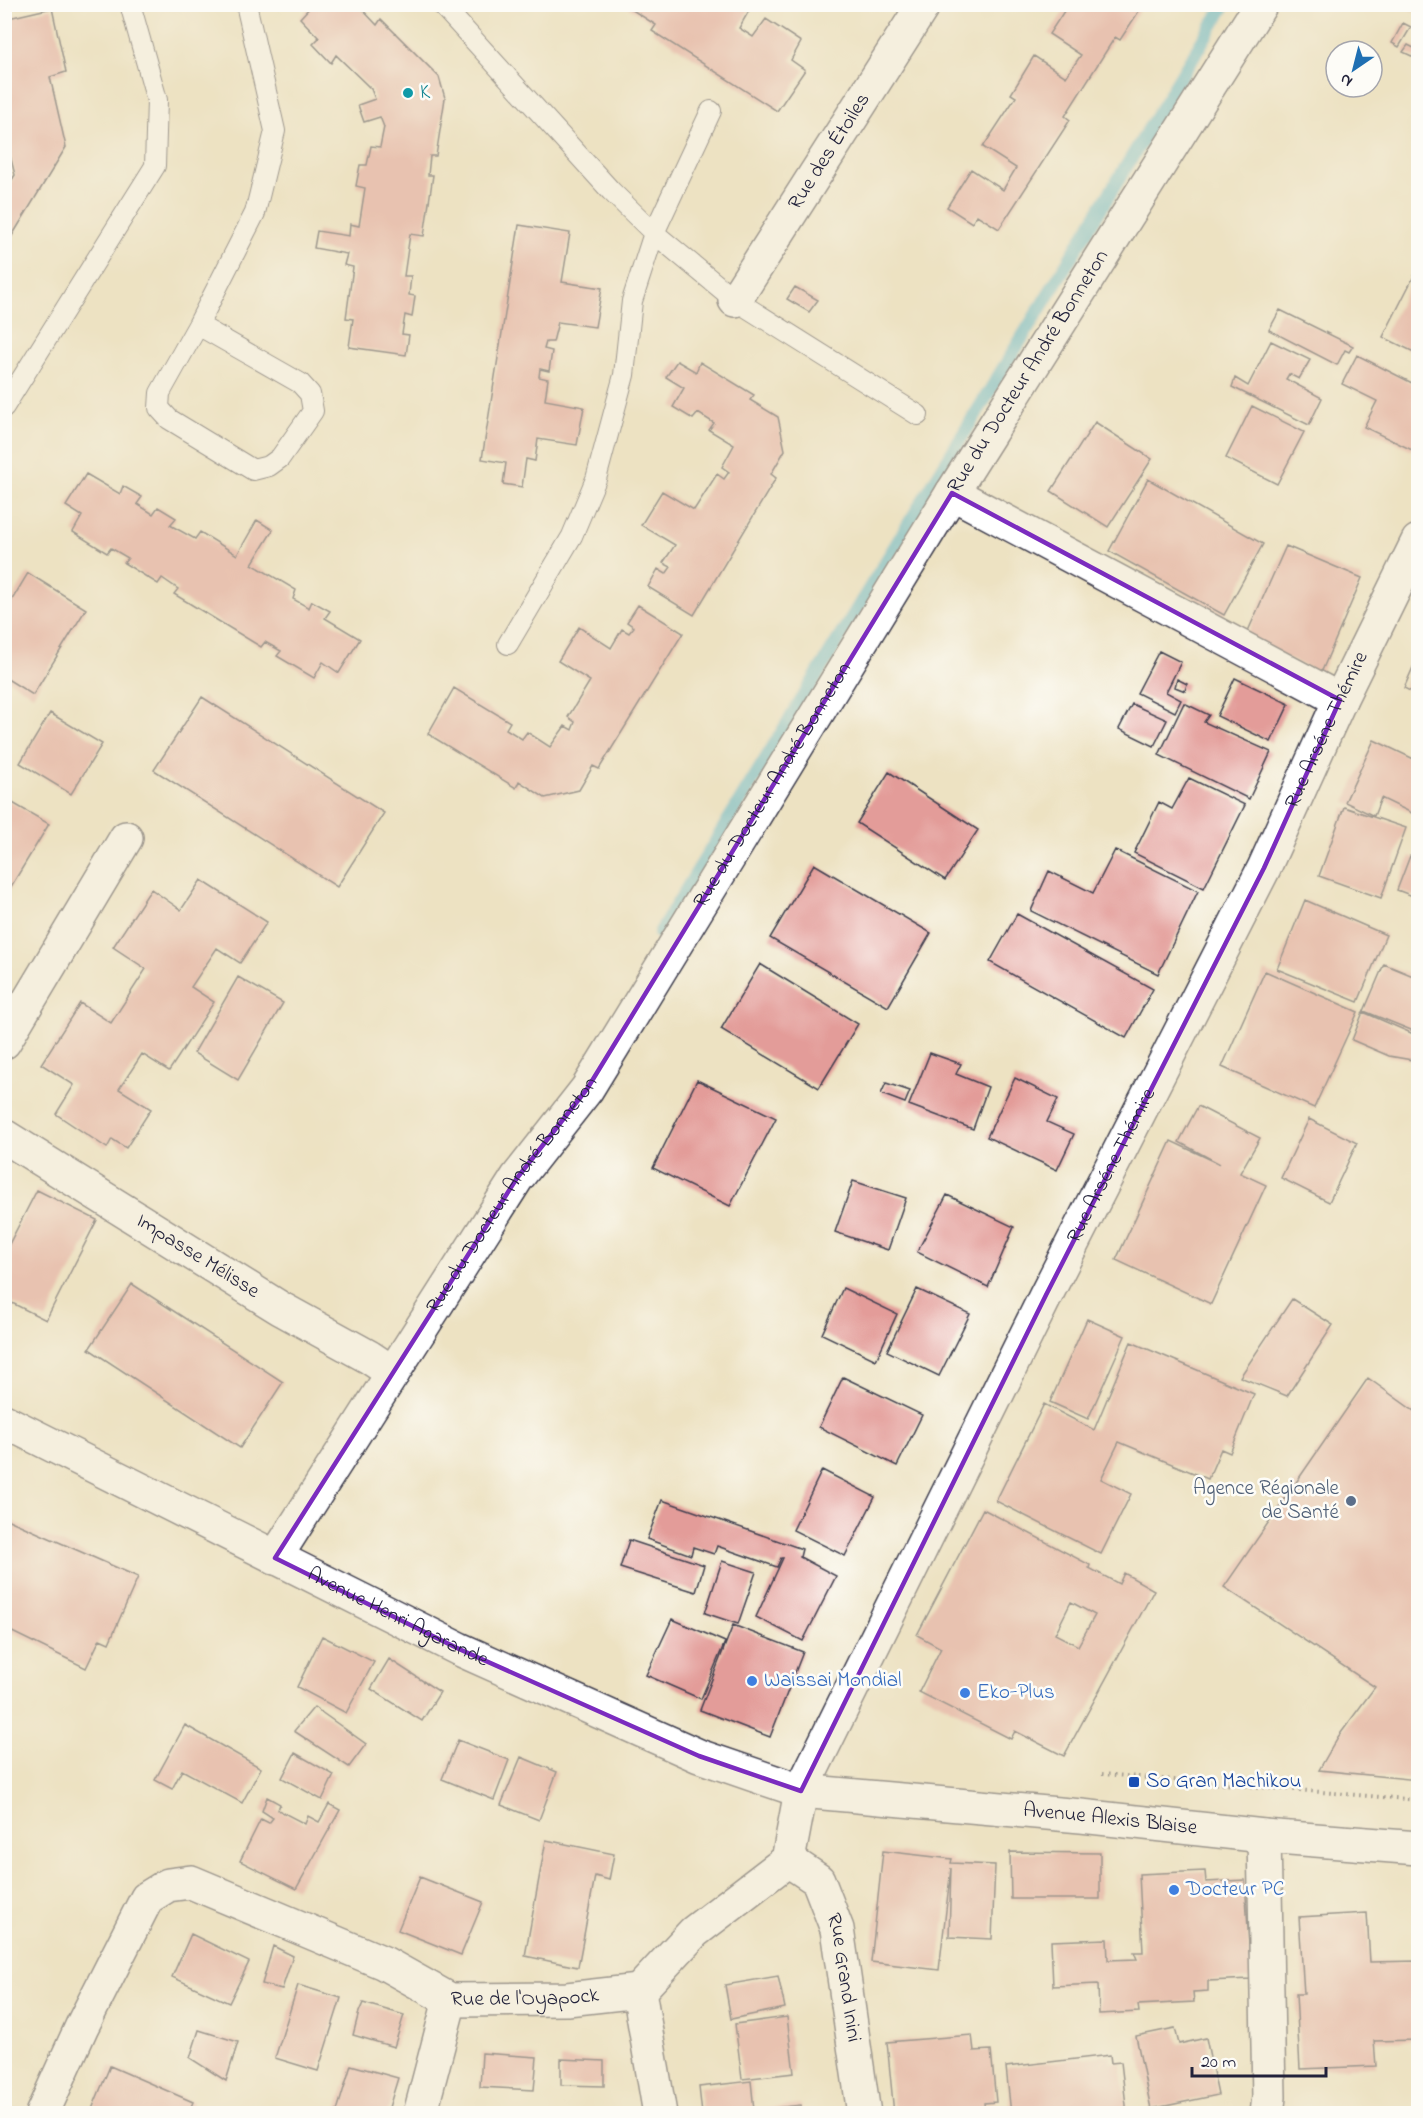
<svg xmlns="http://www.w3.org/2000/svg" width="1423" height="2118" font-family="'Indie Flower',sans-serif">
<rect width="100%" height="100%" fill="#fdfcf7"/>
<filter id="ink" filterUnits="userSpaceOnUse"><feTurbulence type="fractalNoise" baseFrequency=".0167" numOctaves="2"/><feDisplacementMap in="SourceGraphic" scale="12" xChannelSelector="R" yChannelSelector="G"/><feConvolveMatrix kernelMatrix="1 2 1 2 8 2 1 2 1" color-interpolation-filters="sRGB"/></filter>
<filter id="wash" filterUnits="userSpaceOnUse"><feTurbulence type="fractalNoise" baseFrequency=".008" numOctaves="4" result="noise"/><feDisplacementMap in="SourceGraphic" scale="24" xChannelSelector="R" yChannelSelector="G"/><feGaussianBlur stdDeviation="1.35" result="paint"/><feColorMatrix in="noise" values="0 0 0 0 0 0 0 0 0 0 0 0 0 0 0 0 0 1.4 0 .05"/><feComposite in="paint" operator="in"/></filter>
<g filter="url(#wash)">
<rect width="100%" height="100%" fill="#ede2c2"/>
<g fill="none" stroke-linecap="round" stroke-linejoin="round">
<path stroke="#4fb2cd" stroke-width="14" d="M 660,933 L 1225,4"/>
</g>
<g id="blocks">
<path fill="#e39c99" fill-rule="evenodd" d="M 313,4 L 357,4 L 377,25 L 381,19 L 439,77 L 445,98 L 436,156 L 430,156 L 428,175 L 433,175 L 424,236 L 410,234 L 404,276 L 411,276 L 409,295 L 415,296 L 412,317 L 405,315 L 402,334 L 409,335 L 406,355 L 349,347 L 353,319 L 346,318 L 353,267 L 344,265 L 347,254 L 314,248 L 317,231 L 349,236 L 350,224 L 359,226 L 365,188 L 356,186 L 360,165 L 367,165 L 371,146 L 380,147 L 384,127 L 380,117 L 364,122 L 358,105 L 375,99 L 371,89 L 336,55 L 331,63 L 313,44 L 319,38 L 300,18 Z
M 623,4 L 743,4 L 750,9 L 739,28 L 753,37 L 766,19 L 801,42 L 791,60 L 805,70 L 777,111 L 652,31 L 656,25 Z
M 1402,4 L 1418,4 L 1418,13 Z
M 1068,5 L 1143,5 L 1120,40 L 1115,37 L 1065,116 L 1070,120 L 999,229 L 977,215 L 972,223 L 947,207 L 971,169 L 1003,190 L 1016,168 L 983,147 L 1016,97 L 1011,94 L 1034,56 L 1066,77 L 1081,55 L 1049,34 Z
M 52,8 L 66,72 L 50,77 L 66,147 L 4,249 L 4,192 L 15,175 L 4,131 L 4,19 Z
M 1403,23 L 1411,27 L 1399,47 L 1392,43 Z
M 1408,45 L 1418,50 L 1418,59 L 1403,52 Z
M 519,225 L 570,233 L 562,282 L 602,288 L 595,327 L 558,322 L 553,342 L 546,342 L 544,349 L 552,351 L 549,371 L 540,369 L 539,377 L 548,379 L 545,400 L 584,407 L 577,445 L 538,439 L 535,461 L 526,459 L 522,487 L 503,484 L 506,463 L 482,459 Z
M 1418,268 L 1418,354 L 1383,337 Z
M 795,287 L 818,300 L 809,312 L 787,299 Z
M 1280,310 L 1353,346 L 1349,352 L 1345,350 L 1337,365 L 1269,330 Z
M 1271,341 L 1310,360 L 1299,379 L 1289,374 L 1286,379 L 1322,398 L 1309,425 L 1232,387 L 1235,378 L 1248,386 Z
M 1357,355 L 1418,386 L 1418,437 L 1412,450 L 1364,427 L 1377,401 L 1342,384 Z
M 677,361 L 696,372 L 700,362 L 754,395 L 750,400 L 778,417 L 785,450 L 771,474 L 776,478 L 694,615 L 648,587 L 658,569 L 666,574 L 671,567 L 663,563 L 675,545 L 641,525 L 662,491 L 694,510 L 717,474 L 724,479 L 729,472 L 722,467 L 734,445 L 709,430 L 714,423 L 698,413 L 693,419 L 673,407 L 684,388 L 666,377 Z
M 1252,406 L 1304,432 L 1277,484 L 1226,458 Z
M 1095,422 L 1152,459 L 1108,527 L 1051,491 Z
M 86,474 L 120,494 L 123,486 L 142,497 L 137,504 L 153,514 L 158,507 L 176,518 L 170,525 L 195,539 L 200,532 L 237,555 L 257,520 L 273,530 L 252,564 L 296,590 L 293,599 L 309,608 L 312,601 L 330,611 L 325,618 L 360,639 L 339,673 L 323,662 L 314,678 L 277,656 L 281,651 L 265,642 L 261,647 L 174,594 L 178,589 L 162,578 L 158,584 L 124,563 L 128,558 L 111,548 L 107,553 L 73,532 L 82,516 L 66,506 Z
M 1148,479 L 1263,544 L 1224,615 L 1109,551 Z
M 1286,546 L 1362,578 L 1321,673 L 1244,640 Z
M 28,573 L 86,609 L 33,695 L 4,677 L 4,613 Z
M 638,605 L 683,633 L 599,769 L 593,766 L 579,790 L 545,798 L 519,781 L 516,788 L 428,734 L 454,688 L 510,722 L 506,729 L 522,739 L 527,732 L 550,747 L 565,726 L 572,730 L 575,722 L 568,717 L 590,681 L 558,661 L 579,627 L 611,648 L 622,629 L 629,633 L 634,627 L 627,622 Z
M 1159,651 L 1181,662 L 1166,692 L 1181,700 L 1175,712 L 1137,693 Z
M 1418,656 L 1418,695 L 1404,688 Z
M 1235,678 L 1289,704 L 1271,742 L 1217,716 Z
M 1177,679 L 1187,684 L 1185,691 L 1175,687 Z
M 202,697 L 384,813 L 337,887 L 154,770 Z
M 1184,703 L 1209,715 L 1204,722 L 1271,752 L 1249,799 L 1159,755 Z
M 1132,704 L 1167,720 L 1154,746 L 1119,729 Z
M 50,713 L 102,744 L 71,794 L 20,763 Z
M 1374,740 L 1418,761 L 1418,816 L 1381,798 L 1374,816 L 1345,802 Z
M 889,772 L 978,830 L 945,880 L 857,823 Z
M 1189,778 L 1245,805 L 1204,888 L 1134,853 L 1159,802 L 1172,809 Z
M 4,798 L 49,824 L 4,898 Z
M 1344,807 L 1406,828 L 1381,898 L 1319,876 Z
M 1115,850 L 1198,891 L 1158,974 L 1031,911 L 1049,871 L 1093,893 Z
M 1410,856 L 1418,859 L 1418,898 L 1397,890 Z
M 814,864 L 931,933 L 888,1007 L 770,938 Z
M 201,880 L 267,922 L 240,963 L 217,948 L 191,987 L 214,1002 L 169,1071 L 142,1054 L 119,1089 L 151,1109 L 126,1148 L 112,1139 L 107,1148 L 56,1114 L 74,1085 L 41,1064 L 80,1003 L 111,1023 L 146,969 L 113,947 L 151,889 L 181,910 Z
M 1305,900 L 1386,935 L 1358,1002 L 1277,969 Z
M 1017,914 L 1153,989 L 1126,1038 L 990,962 Z
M 760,964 L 858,1024 L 819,1088 L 721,1029 Z
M 1384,964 L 1418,978 L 1418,1026 L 1416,1032 L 1364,1011 Z
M 1265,971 L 1358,1012 L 1314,1108 L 1222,1067 Z
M 238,977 L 283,1003 L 238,1080 L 194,1053 Z
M 1363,1012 L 1418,1036 L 1418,1061 L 1389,1056 L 1352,1040 Z
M 930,1053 L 961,1064 L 956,1074 L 988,1087 L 973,1129 L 909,1105 Z
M 1015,1078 L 1058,1099 L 1047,1122 L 1074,1134 L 1057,1170 L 987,1137 Z
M 697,1080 L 776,1118 L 730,1206 L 653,1168 Z
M 886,1083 L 910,1091 L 905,1103 L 881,1094 Z
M 1198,1106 L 1260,1138 L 1240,1173 L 1266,1185 L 1211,1304 L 1116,1260 L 1171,1141 L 1220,1164 L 1179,1142 Z
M 1309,1119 L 1357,1143 L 1329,1202 L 1281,1178 Z
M 853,1181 L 906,1198 L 888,1250 L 835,1232 Z
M 37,1190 L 97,1220 L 46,1320 L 4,1299 L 4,1254 Z
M 947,1195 L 1014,1227 L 988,1287 L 917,1252 Z
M 132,1284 L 283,1382 L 240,1448 L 89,1349 Z
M 843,1288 L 897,1314 L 876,1360 L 822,1334 Z
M 917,1289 L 970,1314 L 939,1376 L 887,1351 Z
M 1292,1299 L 1333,1325 L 1287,1396 L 1240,1377 Z
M 1087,1319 L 1125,1336 L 1088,1419 L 1050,1402 Z
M 1131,1342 L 1254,1394 L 1230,1453 L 1221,1449 L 1208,1479 L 1119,1442 L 1101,1479 L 1131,1494 L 1101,1554 L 996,1501 L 1044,1404 L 1094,1430 Z
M 843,1377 L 922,1415 L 897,1466 L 819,1427 Z
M 1368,1378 L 1418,1414 L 1418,1780 L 1319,1770 L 1338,1737 L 1375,1687 L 1224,1587 Z
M 822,1470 L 875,1497 L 845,1556 L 793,1530 Z
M 662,1500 L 802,1549 L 800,1557 L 836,1576 L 803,1641 L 756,1617 L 783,1558 L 781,1558 L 777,1567 L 717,1546 L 714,1554 L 693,1547 L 691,1555 L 647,1539 Z
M 983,1509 L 1090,1565 L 1089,1568 L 1119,1584 L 1124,1573 L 1154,1590 L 1064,1756 L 1015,1731 L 1011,1739 L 919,1692 L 941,1648 L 917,1635 ZM 1071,1602 L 1095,1615 L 1078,1646 L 1055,1634 Z
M 4,1518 L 138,1577 L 109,1643 L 100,1639 L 86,1668 L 4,1628 Z
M 629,1540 L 704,1565 L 696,1592 L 620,1568 Z
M 722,1561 L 756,1572 L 738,1624 L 705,1613 Z
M 672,1619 L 725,1642 L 701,1699 L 646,1675 Z
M 733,1625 L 803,1652 L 770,1737 L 700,1710 Z
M 322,1636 L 374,1662 L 346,1713 L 297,1687 Z
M 389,1659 L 440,1692 L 422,1721 L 371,1689 Z
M 314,1707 L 366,1744 L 349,1767 L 294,1731 Z
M 185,1725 L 261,1768 L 242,1803 L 182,1770 L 172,1789 L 155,1780 Z
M 458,1740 L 509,1760 L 494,1800 L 442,1779 Z
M 295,1753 L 334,1775 L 322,1800 L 282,1778 Z
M 521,1757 L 557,1772 L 539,1820 L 501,1805 Z
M 267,1797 L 280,1804 L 278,1810 L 305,1824 L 308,1816 L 319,1822 L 329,1804 L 340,1810 L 296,1889 L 240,1861 L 261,1819 L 269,1823 L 273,1818 L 262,1811 Z
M 546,1840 L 614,1854 L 609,1880 L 595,1876 L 578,1967 L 525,1956 Z
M 883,1851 L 952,1859 L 951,1863 L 995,1865 L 992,1939 L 949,1937 L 951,1868 L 939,1970 L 871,1962 Z
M 1010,1852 L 1100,1853 L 1100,1899 L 1011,1899 Z
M 1205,1871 L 1206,1882 L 1245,1880 L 1251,1979 L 1208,1981 L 1208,1991 L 1193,1992 L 1194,2002 L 1138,2005 L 1139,2012 L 1099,2014 L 1098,1984 L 1053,1986 L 1051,1941 L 1107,1939 L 1108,1960 L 1137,1959 L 1134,1952 L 1143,1952 L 1139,1874 Z
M 420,1877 L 483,1902 L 461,1955 L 398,1930 Z
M 1367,1913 L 1370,1962 L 1418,1961 L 1418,2040 L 1374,2041 L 1376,2066 L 1300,2069 L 1296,1994 L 1304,1994 L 1299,1917 Z
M 191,1934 L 249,1962 L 229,2003 L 172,1977 Z
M 273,1946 L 293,1956 L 282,1989 L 262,1984 Z
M 778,1976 L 785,2008 L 731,2019 L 725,1985 Z
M 298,1985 L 341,1998 L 318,2071 L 275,2058 Z
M 363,2003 L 404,2015 L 394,2047 L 353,2035 L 359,2012 Z
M 787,2017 L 794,2073 L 742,2079 L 735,2024 Z
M 1175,2028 L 1179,2044 L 1206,2038 L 1218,2095 L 1151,2109 L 1136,2036 Z
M 199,2030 L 238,2042 L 226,2081 L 190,2058 Z
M 972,2035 L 974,2051 L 991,2050 L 996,2102 L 984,2103 L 985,2114 L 894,2114 L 887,2042 Z
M 482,2053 L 537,2057 L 534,2090 L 480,2087 Z
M 1110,2055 L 1111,2063 L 1121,2062 L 1127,2114 L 1011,2114 L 1006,2067 Z
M 561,2059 L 604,2061 L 604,2086 L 561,2085 Z
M 351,2065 L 398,2078 L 387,2114 L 336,2114 Z
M 110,2066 L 193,2102 L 188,2114 L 90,2114 Z
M 751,2081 L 754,2110 L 801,2105 L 802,2114 L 702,2114 L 699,2087 Z"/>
</g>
</g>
<g filter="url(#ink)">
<use href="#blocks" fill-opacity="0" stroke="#403f4f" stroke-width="1.5"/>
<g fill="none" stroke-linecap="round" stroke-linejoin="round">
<g stroke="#403f4f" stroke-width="22">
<path id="service" d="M 441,4 L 611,191 L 654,233 L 735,300 L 918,415
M 198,325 L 300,383 L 310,394 L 313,411 L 280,458 L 269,466 L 253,470 L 169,419 L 159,408 L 160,393 L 198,325 L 255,213 L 275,131 L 246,4
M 4,407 L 155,166 L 157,100 L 130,4
M 508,644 L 572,536 L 596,479 L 624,375 L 632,301 L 654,233 L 711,111"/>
</g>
<g stroke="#403f4f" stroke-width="36">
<g id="minor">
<path id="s1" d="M 735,300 L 924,4"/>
<path d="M 952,493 L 1340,700"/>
<path d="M 4,1042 L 126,838"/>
<path id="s2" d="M 4,1136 L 280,1308 L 369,1357 L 393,1373"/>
<path id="s3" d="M 4,1421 L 459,1649 L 699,1756 L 801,1791 L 1081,1816 L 1264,1836 L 1418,1848"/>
<path id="s4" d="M 275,1558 L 517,1178 L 587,1089 L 952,493 L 1261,4"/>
<path d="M 1264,1836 L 1269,2097 L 1267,2114"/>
<path id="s5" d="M 788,1860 L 818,1880 L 837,1929 L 864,2114"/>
<path d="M 639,1991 L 660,2114"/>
<path id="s6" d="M 42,2114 L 82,2026 L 147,1898 L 168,1885 L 191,1882 L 384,1963 L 450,2000 L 567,1999 L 639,1991 L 694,1932 L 788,1860 L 801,1791 L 1046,1295 L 1264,868 L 1340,700 L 1418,541"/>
<path d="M 420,2114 L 450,2000"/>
</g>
</g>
<path stroke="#403f4f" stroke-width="4" stroke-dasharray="1.5 4.5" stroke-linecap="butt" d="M 1102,1774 L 1418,1800"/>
<use href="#service" stroke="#fff" stroke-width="20"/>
<use href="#minor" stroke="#fff" stroke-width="33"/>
</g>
</g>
<path d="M0 0H1423V2118H0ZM 952,493 L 1340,700 L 1264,868 L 1046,1295 L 801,1791 L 699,1756 L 459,1649 L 275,1558 L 517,1178 L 587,1089 Z" fill="#ede2c2" fill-opacity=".55" fill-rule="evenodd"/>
<path fill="none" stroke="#7b2cbf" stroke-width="4.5" stroke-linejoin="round" d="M 952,493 L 1340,700 L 1264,868 L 1046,1295 L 801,1791 L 699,1756 L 459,1649 L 275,1558 L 517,1178 L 587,1089 Z"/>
<circle fill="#0f9aa8" stroke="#fdfcf7" stroke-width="2" cx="408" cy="93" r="6"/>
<circle fill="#5c6f8a" stroke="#fdfcf7" stroke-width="2" cx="1351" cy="1501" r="6"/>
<g fill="#3f7fe0" stroke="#fdfcf7" stroke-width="2">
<circle cx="752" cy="1681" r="6"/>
<circle cx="965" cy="1693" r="6"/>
<circle cx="1174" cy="1890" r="6"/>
</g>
<rect fill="#1a4fb4" stroke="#fdfcf7" stroke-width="2" x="1128" y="1776" width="12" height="12" rx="3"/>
<g text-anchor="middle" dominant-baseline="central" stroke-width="5" stroke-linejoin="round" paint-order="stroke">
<g font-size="21" fill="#0d838f" stroke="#fdfcf7" text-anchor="start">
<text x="420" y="93">K</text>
</g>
<g font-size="21" fill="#22223b" stroke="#fdfcf7">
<text stroke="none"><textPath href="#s1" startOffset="176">Rue des Étoiles</textPath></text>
<text stroke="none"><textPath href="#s4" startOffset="1406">Rue du Docteur André Bonneton</textPath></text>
<text stroke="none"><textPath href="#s6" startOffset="2216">Rue Arséne Thémire</textPath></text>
<text stroke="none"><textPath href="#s4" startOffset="920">Rue du Docteur André Bonneton</textPath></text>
<text stroke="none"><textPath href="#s6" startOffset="1730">Rue Arséne Thémire</textPath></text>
<text stroke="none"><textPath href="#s4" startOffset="434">Rue du Docteur André Bonneton</textPath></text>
<text stroke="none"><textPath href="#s2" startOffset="228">Impasse Mélisse</textPath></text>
<text stroke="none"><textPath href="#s3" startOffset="440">Avenue Henri Agarande</textPath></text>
<text stroke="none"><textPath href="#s3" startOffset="1190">Avenue Alexis Blaise</textPath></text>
<text stroke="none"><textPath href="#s5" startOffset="138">Rue Grand Inini</textPath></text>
<text stroke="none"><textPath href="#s6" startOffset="648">Rue de l'Oyapock</textPath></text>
</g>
<g font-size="21" fill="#4e5e75" stroke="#fdfcf7" text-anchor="end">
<text x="1339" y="1489">Agence Régionale<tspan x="1339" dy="24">de Santé</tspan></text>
</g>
<g font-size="21" fill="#366cbe" stroke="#fdfcf7" text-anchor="start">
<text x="764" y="1681">Waissai Mondial</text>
<text x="977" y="1693">Eko-Plus</text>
<text x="1186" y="1890">Docteur PC</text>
</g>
<g font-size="21" fill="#164399" stroke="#fdfcf7" text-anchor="start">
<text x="1146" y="1782">So Gran Machikou</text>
</g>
</g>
<rect width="1423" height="2118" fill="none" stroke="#fdfcf7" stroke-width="24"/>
<g transform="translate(1354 69) rotate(215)"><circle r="28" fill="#fdfcf7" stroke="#a5a5ac" stroke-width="1.5"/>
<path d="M0-4.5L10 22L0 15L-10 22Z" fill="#1f6fb2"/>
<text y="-9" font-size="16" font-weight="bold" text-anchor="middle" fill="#22223b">N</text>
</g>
<path d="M1192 2067v9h134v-9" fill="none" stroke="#22223b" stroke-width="3"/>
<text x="1201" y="2067" font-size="18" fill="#22223b" stroke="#fdfcf7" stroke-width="4.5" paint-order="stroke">20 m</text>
</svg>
